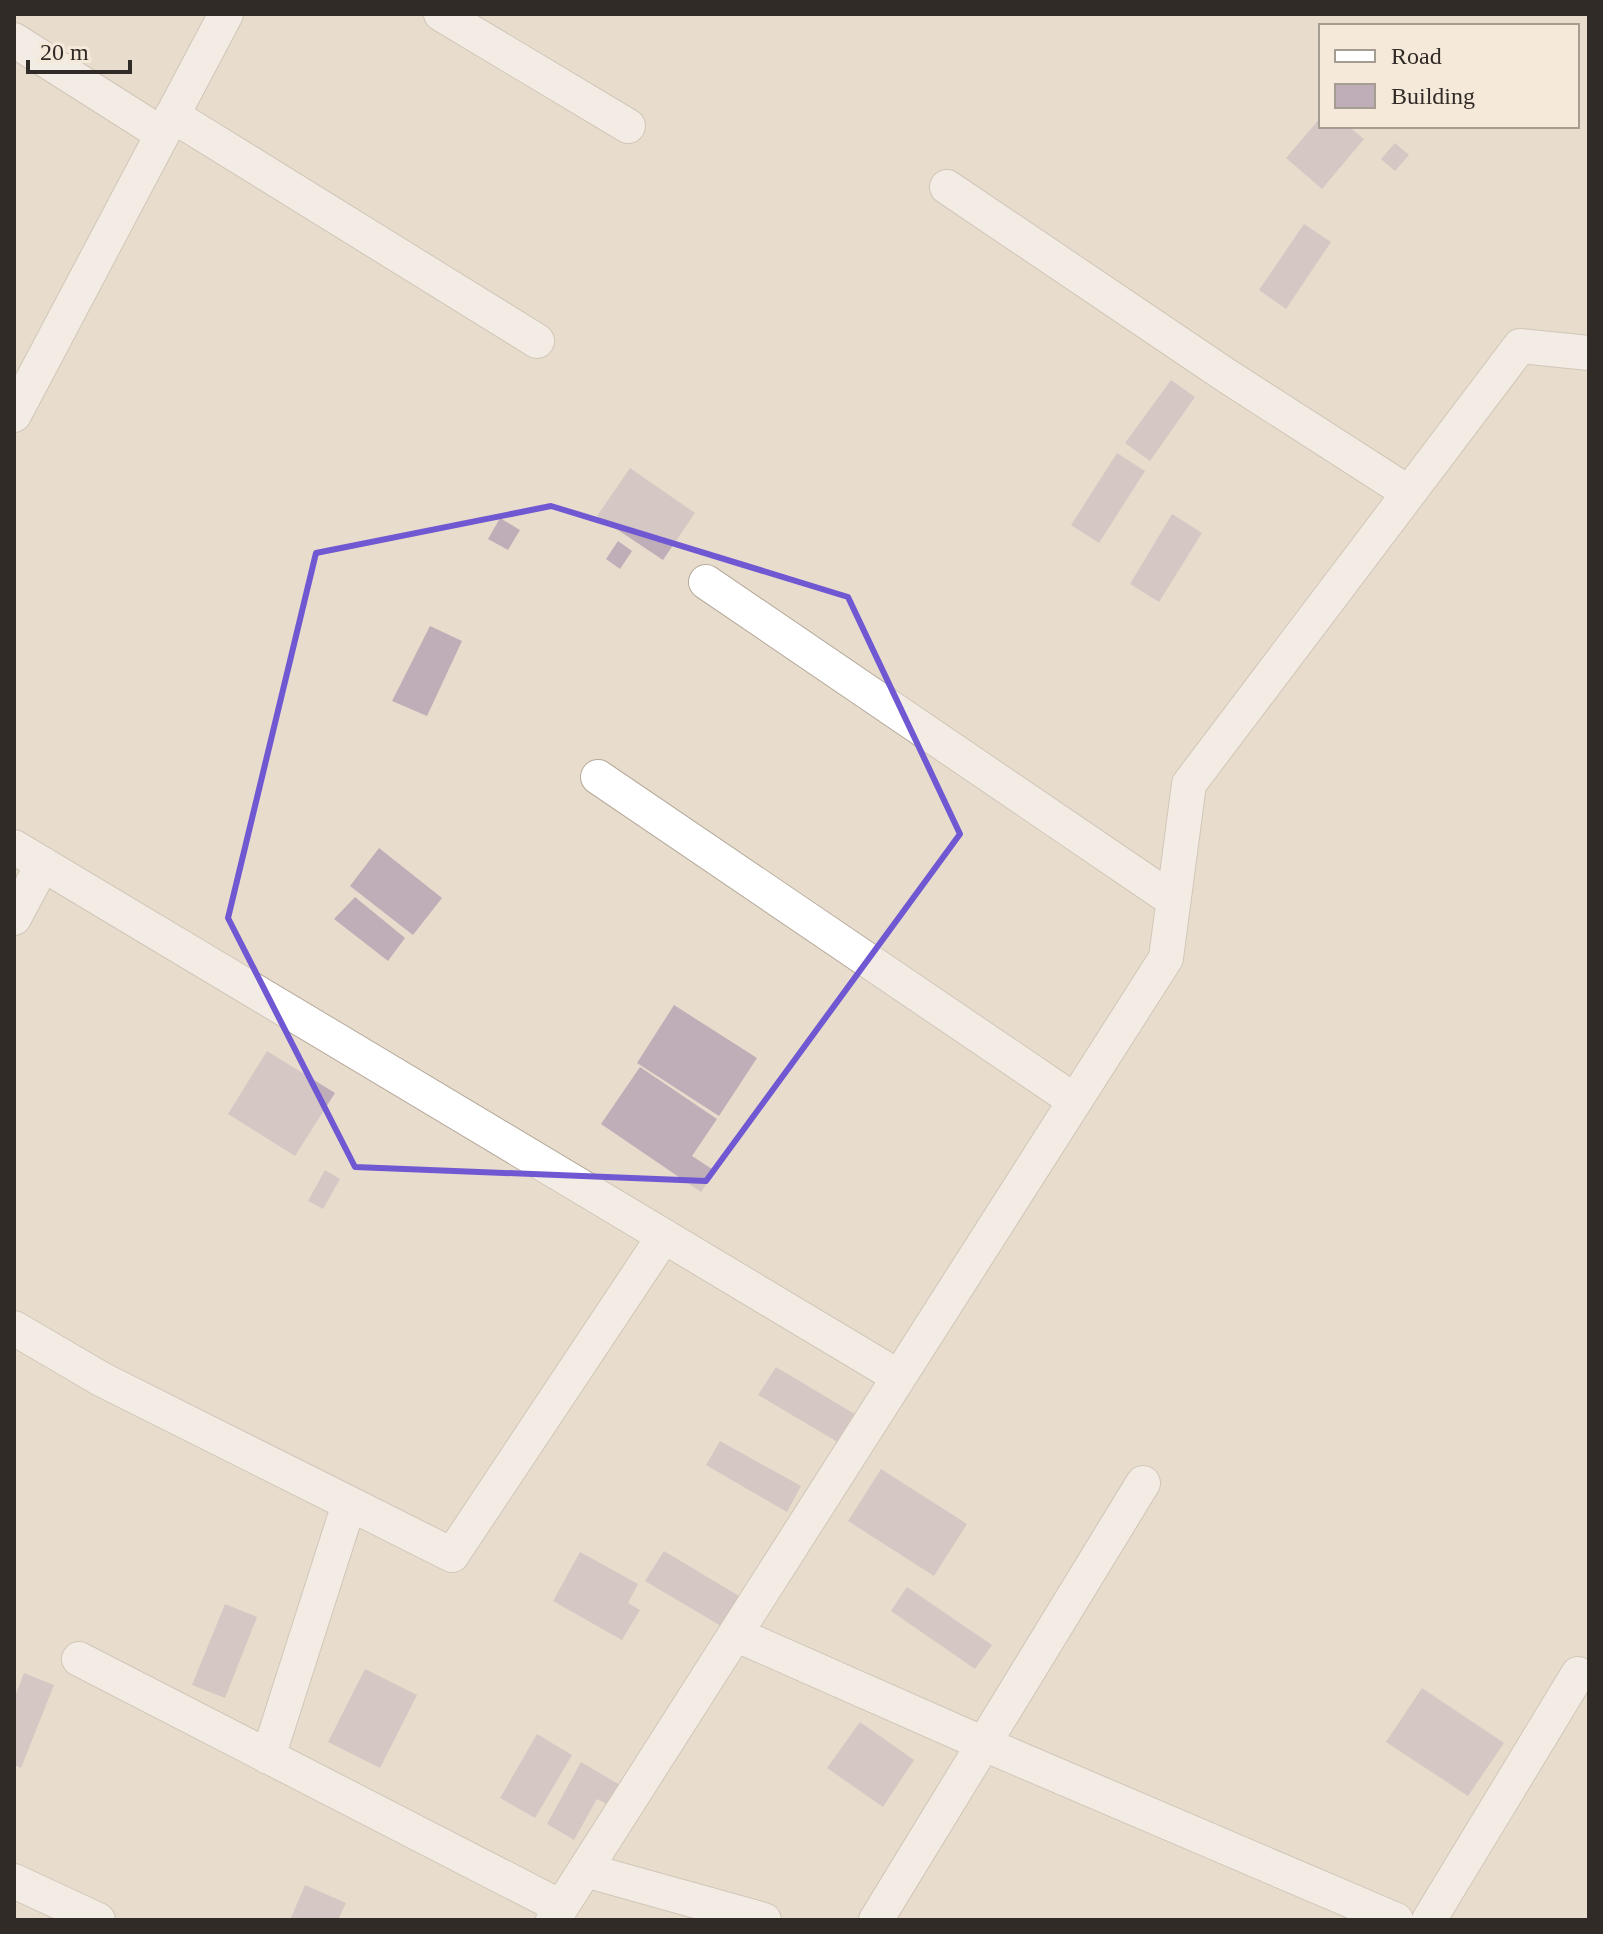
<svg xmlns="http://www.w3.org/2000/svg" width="1603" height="1934" font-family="'Times New Roman',serif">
<rect width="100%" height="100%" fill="#e8dccd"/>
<path fill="#bfaeb8" d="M 1321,117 L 1321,126 L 1348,126 L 1364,139 L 1322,189 L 1286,158 Z
M 1395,143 L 1409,155 L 1395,171 L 1381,159 Z
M 1304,224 L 1331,242 L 1286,309 L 1259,290 Z
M 1171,380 L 1195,397 L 1150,461 L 1125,443 Z
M 1117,453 L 1145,471 L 1099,543 L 1071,525 Z
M 630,468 L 695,513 L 663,560 L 597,516 Z
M 1172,514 L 1202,533 L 1159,602 L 1130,584 Z
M 500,518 L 520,530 L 508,550 L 488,539 Z
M 618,541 L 632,551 L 620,569 L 606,559 Z
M 430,626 L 462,641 L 427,716 L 392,701 Z
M 379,848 L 442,898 L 413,935 L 350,886 Z
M 355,897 L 405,938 L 388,961 L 334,919 Z
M 674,1005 L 757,1058 L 719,1116 L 637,1063 Z
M 267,1051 L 335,1093 L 295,1156 L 228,1114 Z
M 640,1067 L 717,1119 L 692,1156 L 715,1171 L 701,1192 L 601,1124 Z
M 325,1170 L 340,1179 L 323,1209 L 308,1201 Z
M 776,1367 L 858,1416 L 841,1444 L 758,1395 Z
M 720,1441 L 801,1486 L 787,1512 L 706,1465 Z
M 881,1469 L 967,1524 L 934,1576 L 848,1521 Z
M 664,1551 L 739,1596 L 721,1626 L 645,1581 Z
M 580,1552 L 638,1584 L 628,1603 L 640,1610 L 622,1640 L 553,1601 Z
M 907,1587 L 992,1645 L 975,1669 L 891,1611 Z
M 225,1604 L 257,1617 L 225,1698 L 192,1685 Z
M 365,1669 L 417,1695 L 380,1768 L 328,1742 Z
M 24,1673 L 54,1685 L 21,1768 L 14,1765 L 14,1699 Z
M 1422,1688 L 1504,1743 L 1468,1796 L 1386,1742 Z
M 860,1722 L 914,1760 L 883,1807 L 827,1768 Z
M 537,1734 L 572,1755 L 535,1818 L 500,1798 Z
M 581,1762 L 620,1785 L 609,1805 L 597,1799 L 574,1840 L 547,1824 Z
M 305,1885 L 346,1903 L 338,1920 L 290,1920 Z"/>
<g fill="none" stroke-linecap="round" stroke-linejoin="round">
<g stroke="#b6ab9c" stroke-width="36">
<path id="street" d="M 441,14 L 628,126
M 14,40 L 162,134
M 172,115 L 537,341
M 947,187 L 1227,376 L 1409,493
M 14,415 L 226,14
M 706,582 L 1173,900
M 598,777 L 1075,1101
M 14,847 L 899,1377
M 14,918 L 43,864
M 14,1328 L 101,1379 L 452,1555 L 664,1236
M 735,1634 L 984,1744 L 1396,1920
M 79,1659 L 561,1907
M 268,1757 L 349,1504
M 585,1870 L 764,1920
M 14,1881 L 98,1920
M 553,1920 L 1166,958 L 1189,784 L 1520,346 L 1589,353
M 876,1920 L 1143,1483
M 1429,1920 L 1578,1674"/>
</g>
<use href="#street" stroke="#fff" stroke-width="34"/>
</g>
<path d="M0 0H1603V1934H0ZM 551,506 L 848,597 L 960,834 L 706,1181 L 355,1167 L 228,918 L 316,553 Z" fill="#e8dccd" fill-opacity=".55" fill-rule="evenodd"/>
<path fill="none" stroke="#7058d2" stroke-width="6" stroke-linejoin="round" d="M 551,506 L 848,597 L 960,834 L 706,1181 L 355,1167 L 228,918 L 316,553 Z"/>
<rect width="1603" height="1934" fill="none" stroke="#302b26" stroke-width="32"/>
<rect x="1319" y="24" width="260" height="104" fill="#f5e9da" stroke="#a69d92" stroke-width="2"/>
<rect x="1335" y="50" width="40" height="12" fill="#ffffff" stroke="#a69d92" stroke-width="2"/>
<text x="1391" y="64" font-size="24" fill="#302b26">Road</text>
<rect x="1335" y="84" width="40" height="24" fill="#bfaeb8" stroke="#a69d92" stroke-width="2"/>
<text x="1391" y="104" font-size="24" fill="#302b26">Building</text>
<path d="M28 60v12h102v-12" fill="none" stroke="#302b26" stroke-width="4"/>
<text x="40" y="60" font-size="24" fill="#302b26" stroke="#f5e9da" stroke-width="6" paint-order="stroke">20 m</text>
</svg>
